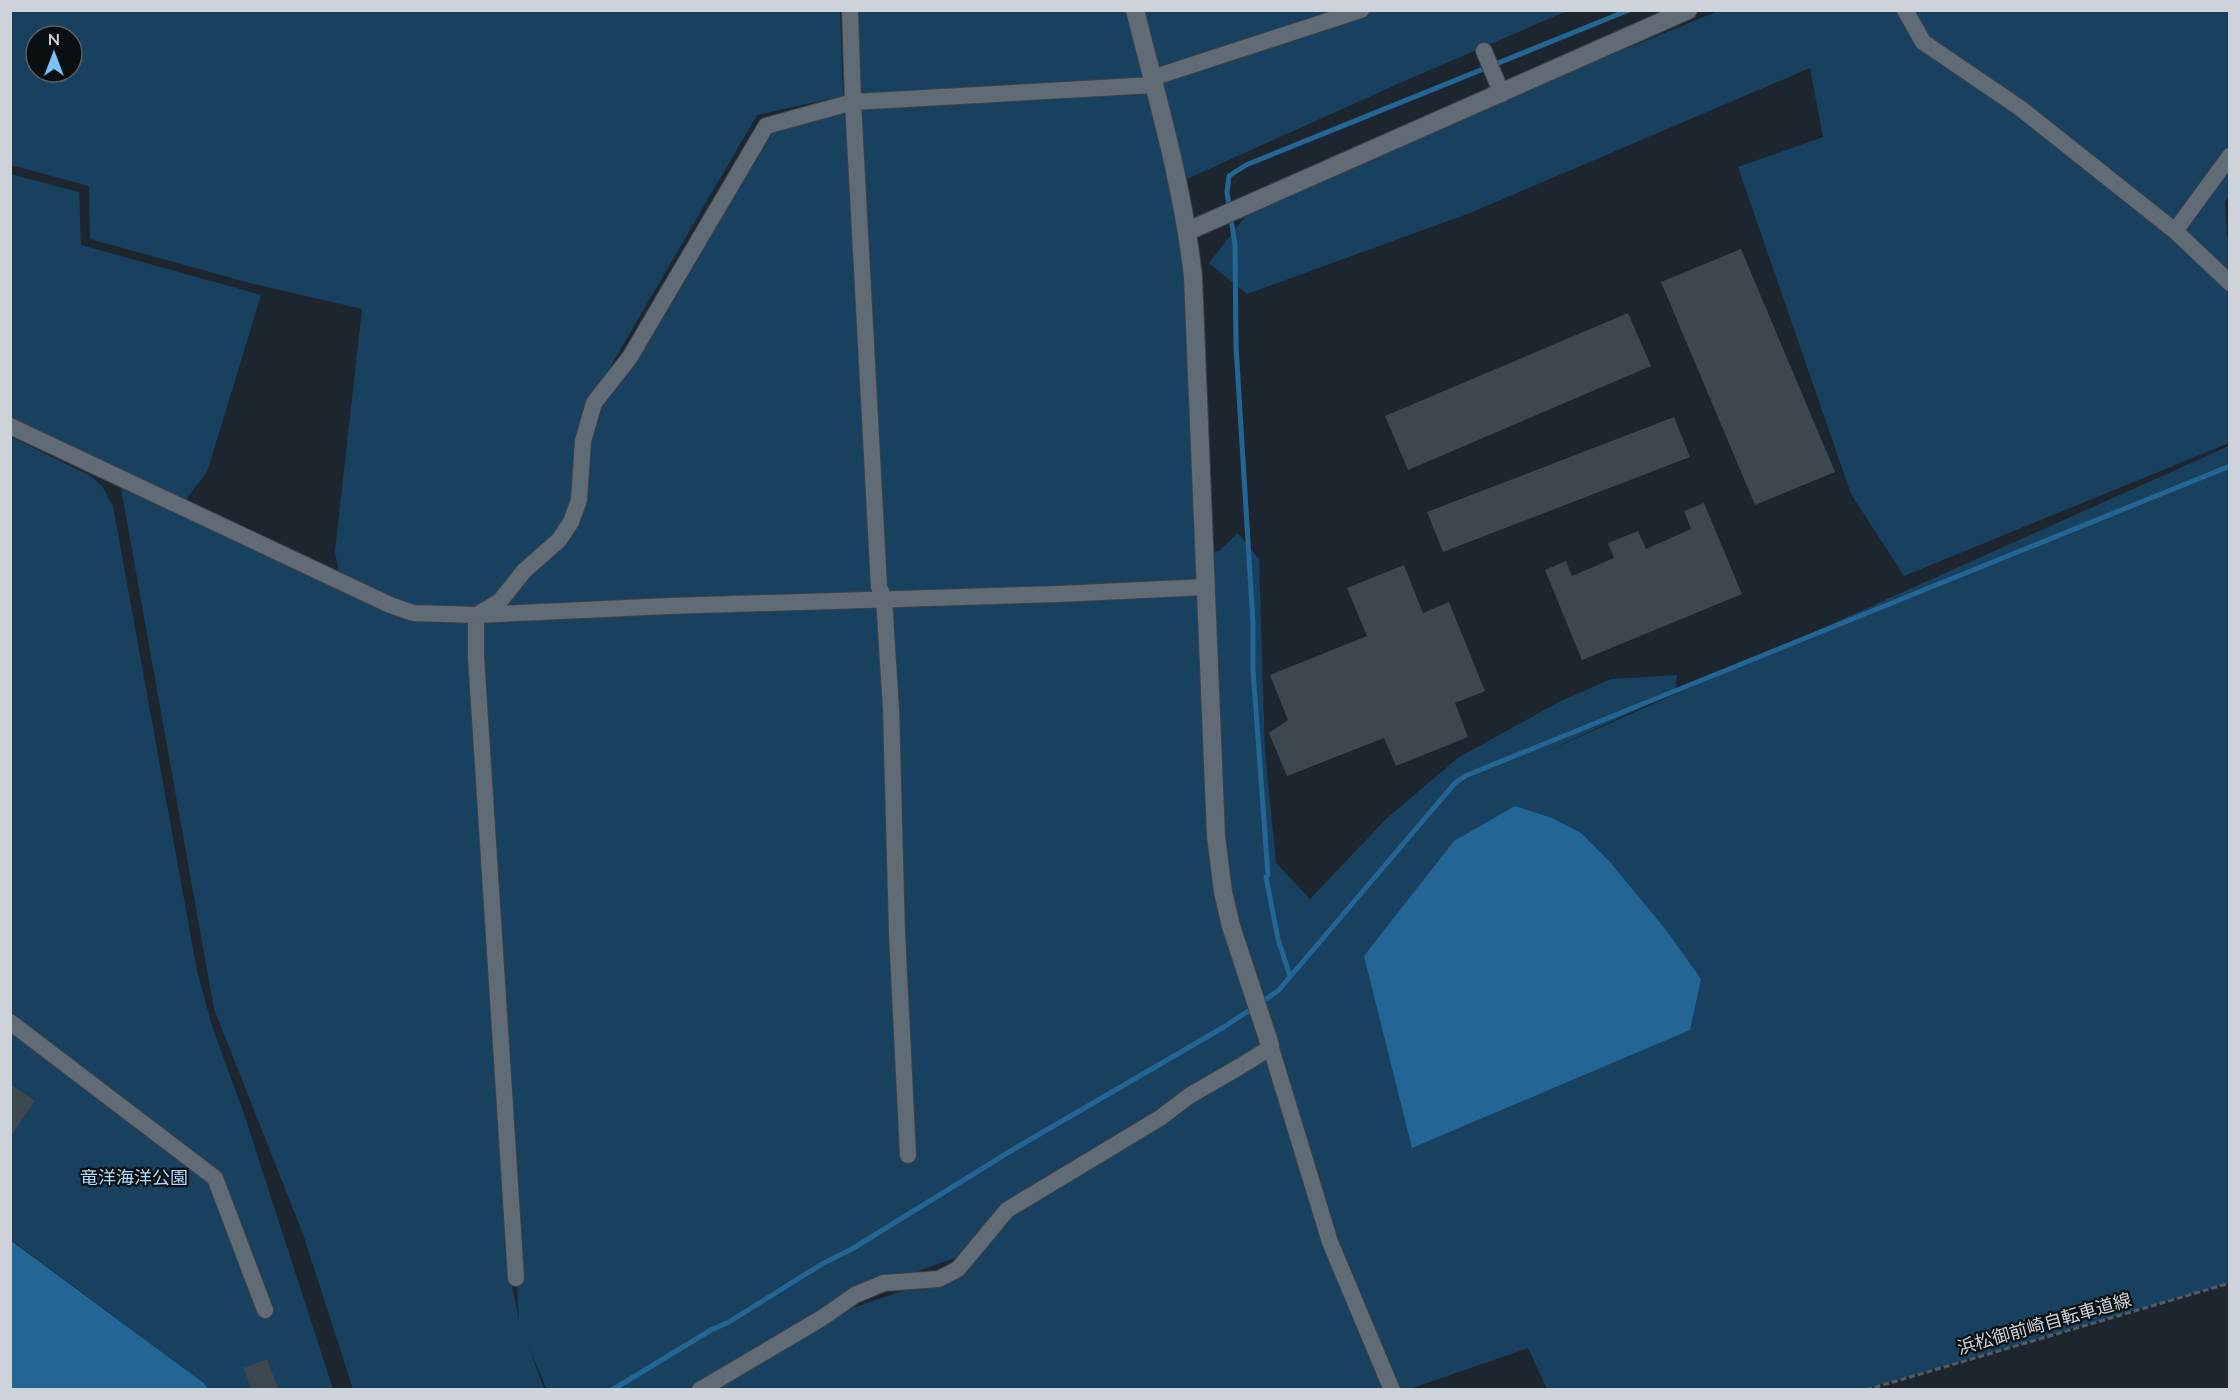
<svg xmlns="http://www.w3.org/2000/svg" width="2240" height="1400" font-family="Lato,'Noto Sans JP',sans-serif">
<rect width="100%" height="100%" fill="#1d262e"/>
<path fill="#184160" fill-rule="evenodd" d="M 14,11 L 840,11 L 843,96 L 757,115 L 584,412 L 594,403 L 766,126 L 853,101 L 848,11 L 1567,11 L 1402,82 L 1178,183 L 1188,231 L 1205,553 L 1219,551 L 1238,533 L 1259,559 L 1265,752 L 1276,863 L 1310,899 L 1386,819 L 1459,757 L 1561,701 L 1611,679 L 1677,675 L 1675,692 L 1537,756 L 2229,446 L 2229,1283 L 1866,1389 L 1547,1389 L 1528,1348 L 1407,1390 L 547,1390 L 528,1345 L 544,1389 L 353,1389 L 303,1234 L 214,1009 L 119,477 L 11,426 L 10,174 L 79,192 L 81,245 L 261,295 L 207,472 L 181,506 L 340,581 L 335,551 L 362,309 L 250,283 L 90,239 L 89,186 L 11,165 L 10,14 ZM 36,36 L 72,36 L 72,72 L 36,72 ZM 490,878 L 519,1320 L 505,1251 ZM 1275,1059 L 1383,1364 L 1311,1182 ZM 963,1255 L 939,1279 L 831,1315 L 884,1283 Z
M 1718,11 L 2229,11 L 2229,196 L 2225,202 L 2227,237 L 2230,239 L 2229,443 L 1904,576 L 1851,494 L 1738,167 L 1823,137 L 1810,68 L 1470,213 L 1247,294 L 1209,263 L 1258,200 ZM 1929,45 L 1998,83 L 2051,133 Z
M 11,437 L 91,476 L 102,486 L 113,506 L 197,971 L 212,1026 L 244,1114 L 333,1389 L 208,1389 L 205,1384 L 11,1240 Z"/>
<path fill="#236594" d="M 1515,806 L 1552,818 L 1581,833 L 1610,862 L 1666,930 L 1701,979 L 1690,1030 L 1412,1148 L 1364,956 L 1454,841 Z
M 10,1240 L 205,1384 L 208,1389 L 11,1389 Z"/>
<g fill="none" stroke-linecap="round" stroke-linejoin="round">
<path stroke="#236594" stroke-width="5" d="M 1290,976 L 1278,939 L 1266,877 L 1268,875 L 1253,670 L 1253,623 L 1236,346 L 1235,245 L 1227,192 L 1229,176 L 1246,165 L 1629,10
M 612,1390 L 711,1330 L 729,1322 L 822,1264 L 852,1249 L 1019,1146 L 1224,1027 L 1278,991 L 1455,783 L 1465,776 L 2230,466"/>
</g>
<path fill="#3d4750" d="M 1741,249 L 1835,472 L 1755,505 L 1661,282 Z
M 1628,313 L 1651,366 L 1408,470 L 1385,416 Z
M 1674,417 L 1690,457 L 1443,552 L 1427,512 Z
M 1704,503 L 1742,594 L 1582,660 L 1545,570 L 1566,561 L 1572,576 L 1614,558 L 1608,543 L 1638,531 L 1646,549 L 1691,529 L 1684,511 Z
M 1404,565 L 1423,613 L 1449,602 L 1485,691 L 1455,703 L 1468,737 L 1396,766 L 1384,738 L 1287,776 L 1269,733 L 1288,720 L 1270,675 L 1367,636 L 1347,588 Z
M 10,1084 L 35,1101 L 10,1137 Z
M 267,1359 L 278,1389 L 251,1389 L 244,1368 Z"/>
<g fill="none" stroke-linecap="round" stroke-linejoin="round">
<g stroke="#3a4248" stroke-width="18">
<path id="street" d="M 850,10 L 853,102 L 879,587 L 884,599 L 891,709 L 897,933 L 908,1155
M 1905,10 L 1923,42 L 2020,108 L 2175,231 L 2230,283
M 1484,51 L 1502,94
M 1152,78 L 1361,10
M 2175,231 L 2230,156
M 10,426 L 390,605 L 413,613 L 476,615 L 669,606 L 1059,594 L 1206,587
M 480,613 L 500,601 L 524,571 L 559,540 L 571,522 L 579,500 L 583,441 L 594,403 L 630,357 L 766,126 L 853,102 L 1154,85
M 476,615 L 476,657 L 516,1278
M 10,1022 L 215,1178 L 265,1310
M 700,1390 L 822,1318 L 855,1295 L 884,1283 L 939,1279 L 958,1269 L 1007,1210 L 1160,1118 L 1189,1096 L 1239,1067 L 1265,1051 L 1270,1045 L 1330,1242 L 1392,1390"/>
</g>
<g stroke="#3a4248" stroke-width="20">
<path id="secondary" d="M 1135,10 C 1157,98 1183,186 1193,277 L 1216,836 L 1223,892 L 1231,926 L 1270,1045
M 1188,231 C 1354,156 1522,85 1688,10"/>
</g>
<path stroke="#535b62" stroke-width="3" stroke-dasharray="6 3" stroke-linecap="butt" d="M 1866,1390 L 2230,1283"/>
<use href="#street" stroke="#616b75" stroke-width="16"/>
<use href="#secondary" stroke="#616b75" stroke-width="18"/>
</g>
<g text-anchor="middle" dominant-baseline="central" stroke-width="4.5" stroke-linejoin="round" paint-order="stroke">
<g font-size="18" fill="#b2d9fb" stroke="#0a0f12">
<text x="134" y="1177">竜洋海洋公園</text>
</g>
<g font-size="18" fill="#cdd3d8" stroke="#0a0f12">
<text transform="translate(2044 1323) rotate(-16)">浜松御前崎自転車道線</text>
</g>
</g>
<rect width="2240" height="1400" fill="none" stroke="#cdd3d8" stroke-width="24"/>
<g transform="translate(54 54)"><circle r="28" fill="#0a0f12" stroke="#585d61" stroke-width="1.5"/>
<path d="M0-4.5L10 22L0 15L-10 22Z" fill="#79bff8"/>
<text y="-9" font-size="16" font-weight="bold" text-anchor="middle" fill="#cdd3d8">N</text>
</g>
</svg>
